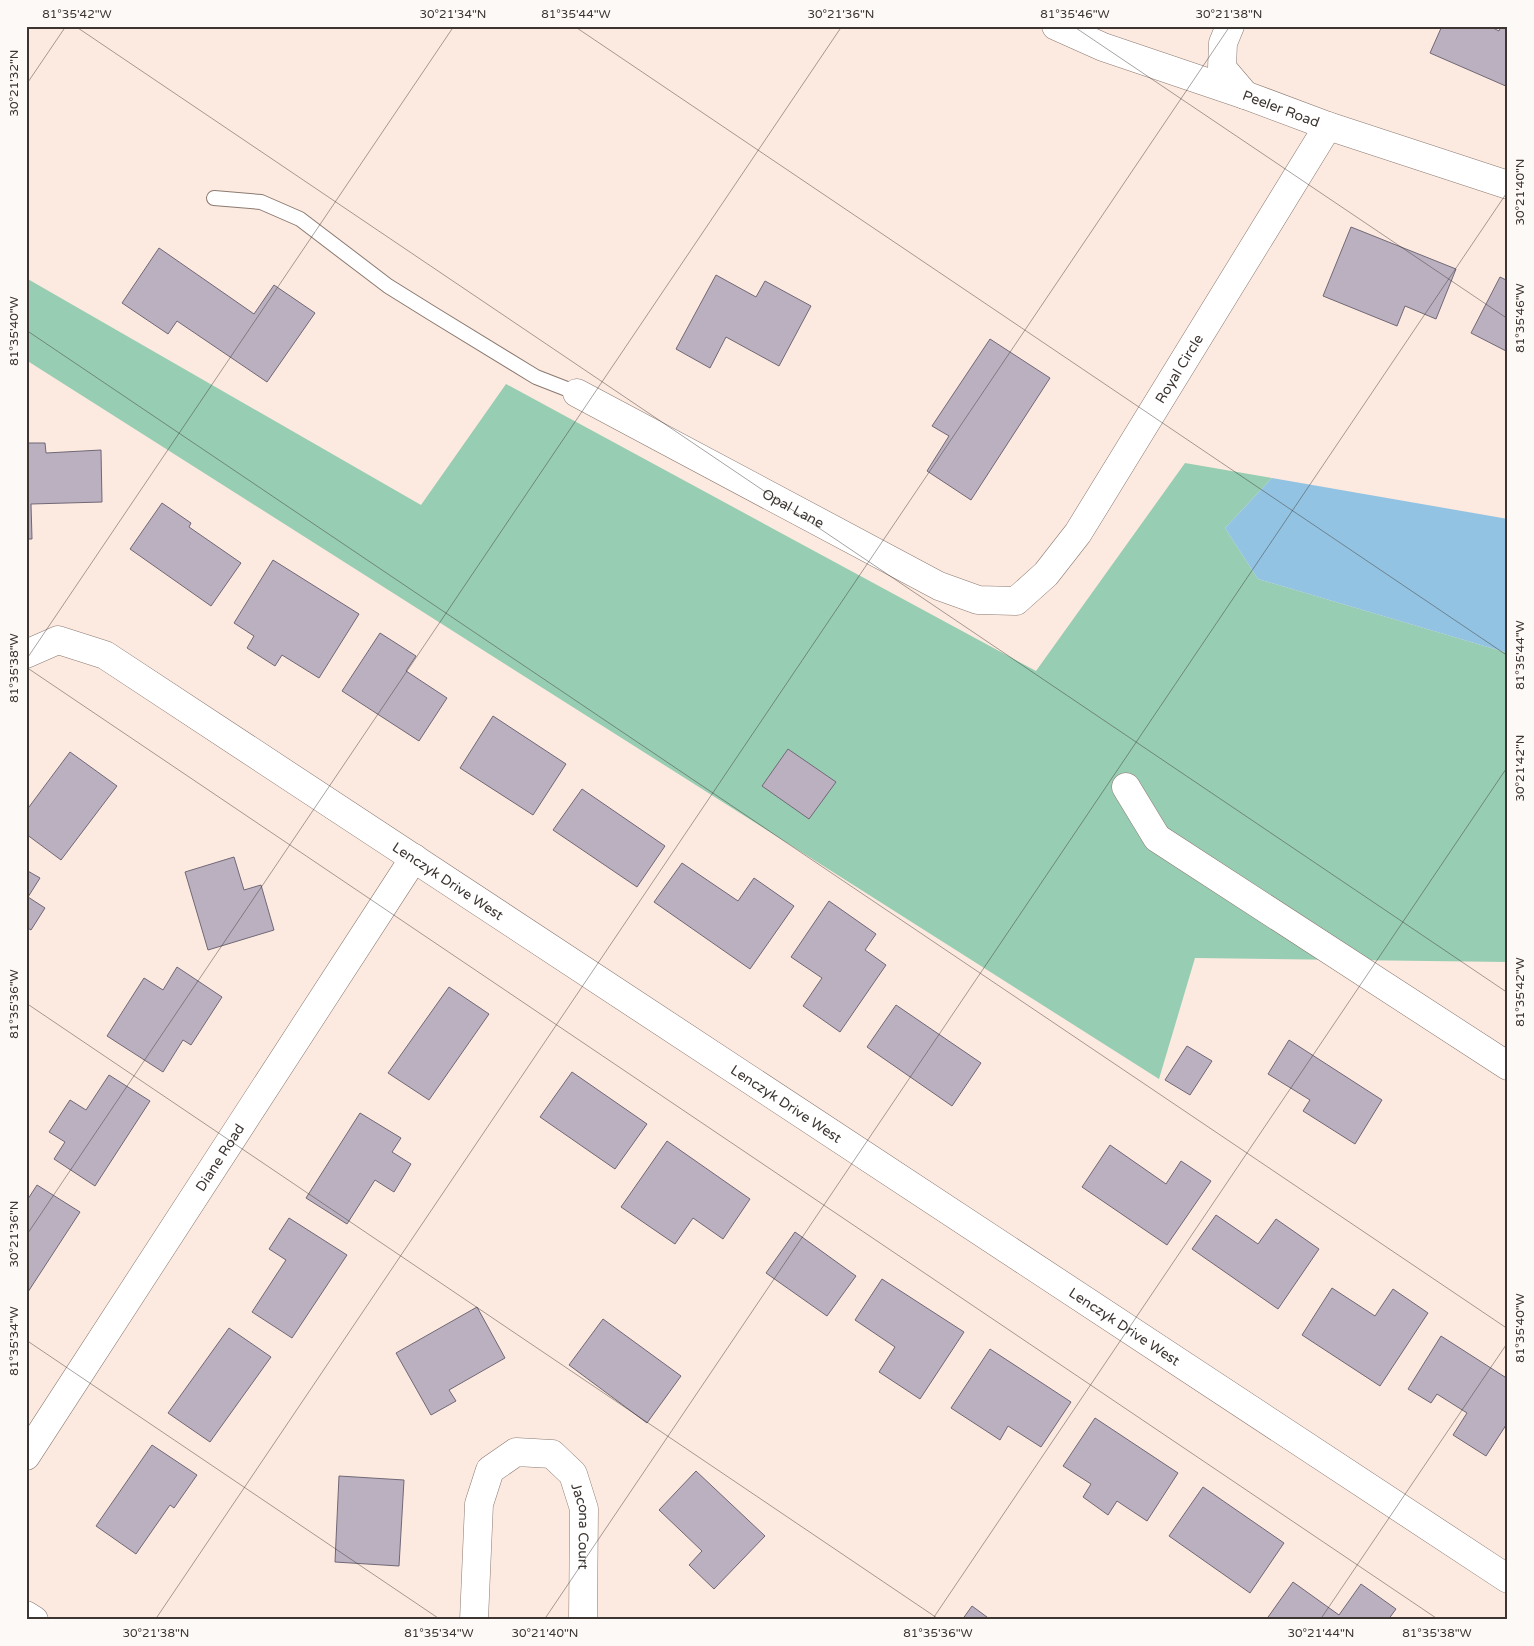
<svg xmlns="http://www.w3.org/2000/svg" width="1534" height="1646" font-family="'Varela Round',sans-serif">
<rect width="100%" height="100%" fill="#fce9df"/>
<path fill="#97cdb2" d="M 26,278 L 421,505 L 506,384 L 1036,671 L 1185,463 L 1272,478 L 1225,528 L 1258,579 L 1508,653 L 1508,962 L 1195,958 L 1159,1079 L 26,360 Z"/>
<path fill="#93c3e2" d="M 1272,478 L 1508,519 L 1508,653 L 1258,579 L 1225,528 Z"/>
<path fill="#bab0c0" stroke="#716876" d="M 1442,26 L 1489,26 L 1499,31 L 1501,26 L 1508,26 L 1508,87 L 1430,53 Z
M 1351,227 L 1456,269 L 1436,319 L 1405,306 L 1397,326 L 1323,296 Z
M 159,248 L 254,314 L 274,285 L 315,313 L 267,382 L 177,321 L 168,334 L 122,303 Z
M 716,275 L 756,297 L 765,281 L 811,306 L 779,366 L 726,337 L 710,368 L 676,349 Z
M 1500,277 L 1508,281 L 1508,352 L 1471,333 Z
M 990,339 L 1050,378 L 971,500 L 927,471 L 949,436 L 932,426 Z
M 26,443 L 45,443 L 46,453 L 101,450 L 102,502 L 31,504 L 32,539 L 26,539 Z
M 162,503 L 191,523 L 189,527 L 241,563 L 211,606 L 130,549 Z
M 273,560 L 359,614 L 319,678 L 282,655 L 275,666 L 247,648 L 254,636 L 234,623 Z
M 380,633 L 416,656 L 406,671 L 447,698 L 419,741 L 342,691 Z
M 493,716 L 566,764 L 533,815 L 460,768 Z
M 788,749 L 836,782 L 809,819 L 762,786 Z
M 70,752 L 117,786 L 61,860 L 26,834 L 26,811 Z
M 582,789 L 665,846 L 637,887 L 553,830 Z
M 234,857 L 244,890 L 261,885 L 274,930 L 208,950 L 185,872 Z
M 682,863 L 738,901 L 754,878 L 794,906 L 750,969 L 654,902 Z
M 26,870 L 40,878 L 28,897 L 45,908 L 31,930 L 26,927 Z
M 829,901 L 876,934 L 865,950 L 886,965 L 840,1032 L 803,1006 L 822,978 L 791,957 Z
M 177,967 L 222,997 L 191,1045 L 183,1040 L 163,1072 L 107,1036 L 144,978 L 163,990 Z
M 449,987 L 489,1014 L 429,1100 L 388,1073 Z
M 896,1005 L 981,1063 L 952,1106 L 867,1047 Z
M 1289,1040 L 1382,1100 L 1355,1144 L 1303,1111 L 1310,1100 L 1268,1074 Z
M 1187,1046 L 1212,1061 L 1190,1095 L 1165,1080 Z
M 572,1072 L 647,1124 L 615,1169 L 540,1117 Z
M 109,1075 L 150,1101 L 95,1186 L 54,1159 L 65,1142 L 49,1132 L 70,1100 L 86,1110 Z
M 360,1113 L 401,1138 L 392,1152 L 411,1164 L 394,1192 L 375,1180 L 347,1224 L 306,1198 Z
M 667,1141 L 750,1199 L 723,1239 L 693,1218 L 675,1244 L 621,1207 Z
M 1110,1145 L 1166,1184 L 1181,1161 L 1211,1181 L 1167,1245 L 1082,1187 Z
M 37,1185 L 80,1212 L 26,1295 L 26,1202 Z
M 1216,1215 L 1258,1244 L 1276,1219 L 1319,1249 L 1278,1309 L 1192,1249 Z
M 289,1218 L 347,1255 L 292,1338 L 252,1312 L 286,1260 L 269,1249 Z
M 795,1232 L 856,1276 L 827,1316 L 766,1273 Z
M 882,1279 L 964,1332 L 920,1399 L 879,1372 L 895,1347 L 855,1320 Z
M 1332,1288 L 1375,1316 L 1393,1289 L 1428,1313 L 1380,1386 L 1302,1335 Z
M 477,1307 L 505,1358 L 449,1390 L 456,1401 L 431,1415 L 396,1353 Z
M 603,1319 L 681,1376 L 647,1423 L 569,1365 Z
M 229,1328 L 271,1357 L 210,1442 L 168,1413 Z
M 1441,1336 L 1508,1379 L 1508,1422 L 1486,1456 L 1453,1435 L 1467,1413 L 1437,1394 L 1431,1403 L 1408,1389 Z
M 990,1349 L 1071,1402 L 1041,1447 L 1008,1426 L 1000,1440 L 951,1408 Z
M 1095,1418 L 1178,1473 L 1147,1521 L 1117,1501 L 1108,1515 L 1083,1497 L 1091,1484 L 1063,1466 Z
M 152,1445 L 197,1475 L 174,1508 L 170,1505 L 136,1554 L 96,1526 Z
M 696,1471 L 765,1536 L 714,1589 L 689,1565 L 702,1551 L 659,1510 Z
M 339,1476 L 404,1480 L 399,1566 L 335,1562 Z
M 1203,1487 L 1284,1543 L 1250,1593 L 1169,1536 Z
M 1293,1582 L 1339,1615 L 1361,1584 L 1396,1609 L 1388,1620 L 1266,1620 Z
M 972,1606 L 991,1620 L 962,1620 Z"/>
<g fill="none" stroke-linecap="round" stroke-linejoin="round">
<g stroke="#8b7a71" stroke-width="16">
<path id="service" d="M 214,198 L 261,202 L 300,219 L 388,286 L 433,314 L 536,377 L 577,393"/>
</g>
<g stroke="#8b7a71" stroke-width="29">
<g id="minor">
<path id="s1" d="M 1056,26 L 1103,47 L 1245,95 L 1328,126 L 1508,185"/>
<path d="M 1230,26 L 1223,43 L 1222,68 L 1245,95"/>
<path id="s2" d="M 577,393 L 939,586 L 978,600 L 1016,601 L 1046,574 L 1078,533 L 1328,126"/>
<path id="s3" d="M 26,654 L 58,640 L 105,655 L 1508,1579"/>
<path d="M 1126,787 L 1157,838 L 1508,1066"/>
<path id="s4" d="M 26,1456 L 414,858"/>
<path d="M 26,1615 L 34,1620"/>
<path id="s5" d="M 474,1620 L 479,1504 L 490,1470 L 516,1452 L 552,1454 L 573,1474 L 584,1509 L 583,1620"/>
</g>
</g>
<use href="#service" stroke="#fff" stroke-width="14"/>
<use href="#minor" stroke="#fff" stroke-width="28"/>
</g>
<path fill="none" stroke="#3c3531" stroke-width="1" stroke-opacity="0.45" d="M 75,26 L 1508,993M 574,26 L 1508,656M 1073,26 L 1508,319M 26,85 L 66,26M 26,330 L 1508,1329M 26,660 L 454,26M 26,667 L 1439,1620M 26,1003 L 940,1620M 26,1236 L 842,26M 26,1340 L 441,1620M 155,1620 L 1230,26M 544,1620 L 1508,191M 932,1620 L 1508,766M 1320,1620 L 1508,1342"/>
<g text-anchor="middle" dominant-baseline="central" stroke-width="4" stroke-linejoin="round" paint-order="stroke">
<g font-size="14" fill="#3c3531" stroke="#fdf9f7">
<text stroke="none"><textPath href="#s1" startOffset="240">Peeler Road</textPath></text>
<text stroke="none"><textPath href="#s2" startOffset="775">Royal Circle</textPath></text>
<text stroke="none"><textPath href="#s2" startOffset="245">Opal Lane</textPath></text>
<text stroke="none"><textPath href="#s3" startOffset="495">Lenczyk Drive West</textPath></text>
<text stroke="none"><textPath href="#s3" startOffset="900">Lenczyk Drive West</textPath></text>
<text stroke="none"><textPath href="#s4" startOffset="356">Diane Road</textPath></text>
<text stroke="none"><textPath href="#s3" startOffset="1305">Lenczyk Drive West</textPath></text>
<text stroke="none"><textPath href="#s5" startOffset="302">Jacona Court</textPath></text>
</g>
</g>
<rect width="1534" height="1646" fill="none" stroke="#fdf9f7" stroke-width="55"/>
<rect x="28" y="28" width="1478" height="1590" fill="none" stroke="#3c3531" stroke-width="2"/>
<g font-size="12" text-anchor="middle" fill="#3c3531">
<text x="77" y="18">81°35'42"W</text>
<text x="453" y="18">30°21'34"N</text>
<text x="576" y="18">81°35'44"W</text>
<text x="841" y="18">30°21'36"N</text>
<text x="1075" y="18">81°35'46"W</text>
<text x="1229" y="18">30°21'38"N</text>
<text transform="translate(14 83) rotate(-90)" y="4">30°21'32"N</text>
<text transform="translate(1520 192) rotate(-90)" y="4">30°21'40"N</text>
<text transform="translate(1520 318) rotate(-90)" y="4">81°35'46"W</text>
<text transform="translate(14 331) rotate(-90)" y="4">81°35'40"W</text>
<text transform="translate(1520 655) rotate(-90)" y="4">81°35'44"W</text>
<text transform="translate(14 668) rotate(-90)" y="4">81°35'38"W</text>
<text transform="translate(1520 768) rotate(-90)" y="4">30°21'42"N</text>
<text transform="translate(1520 992) rotate(-90)" y="4">81°35'42"W</text>
<text transform="translate(14 1004) rotate(-90)" y="4">81°35'36"W</text>
<text transform="translate(14 1234) rotate(-90)" y="4">30°21'36"N</text>
<text transform="translate(1520 1328) rotate(-90)" y="4">81°35'40"W</text>
<text transform="translate(14 1341) rotate(-90)" y="4">81°35'34"W</text>
<text x="156" y="1637">30°21'38"N</text>
<text x="439" y="1637">81°35'34"W</text>
<text x="545" y="1637">30°21'40"N</text>
<text x="938" y="1637">81°35'36"W</text>
<text x="1321" y="1637">30°21'44"N</text>
<text x="1437" y="1637">81°35'38"W</text>
</g>
</svg>
